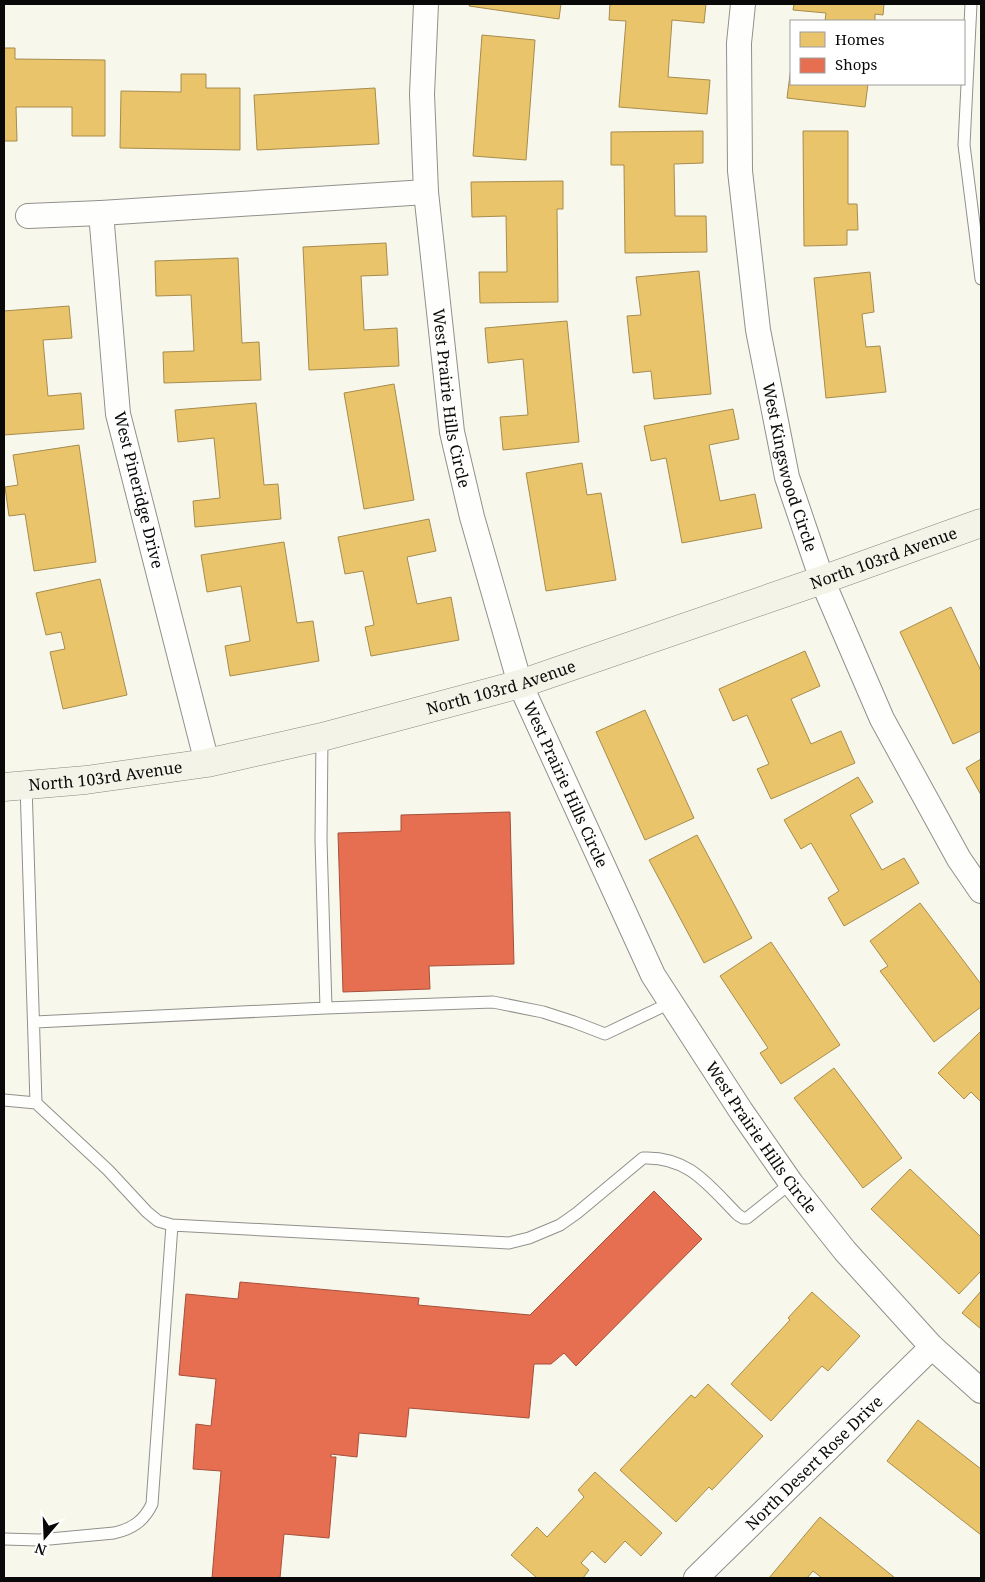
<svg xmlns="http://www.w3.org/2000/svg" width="985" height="1582" font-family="'Noto Serif',serif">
<rect width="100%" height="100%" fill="#f8f7ec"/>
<path fill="#e9c46a" stroke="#a68c4d" d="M 470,4 L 561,4 L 559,19 L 469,6 Z
M 610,4 L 706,4 L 704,23 L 672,20 L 668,77 L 710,80 L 707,114 L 619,107 L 626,21 L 609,20 Z
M 794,4 L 884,4 L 883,15 L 875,14 L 875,21 L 825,21 L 826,13 L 793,10 Z
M 482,35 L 535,40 L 526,160 L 473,156 Z
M 4,48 L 15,48 L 15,59 L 105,60 L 105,136 L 72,136 L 72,107 L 16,107 L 17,141 L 4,141 Z
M 791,67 L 791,84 L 868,84 L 865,107 L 787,98 Z
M 181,74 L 206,74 L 206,88 L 240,88 L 240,150 L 120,148 L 121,91 L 181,92 Z
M 375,88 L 379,144 L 257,150 L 254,95 Z
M 703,131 L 703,163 L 674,164 L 675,216 L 706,216 L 707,252 L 625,253 L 624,165 L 611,165 L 611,132 Z
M 803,131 L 848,131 L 848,204 L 857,204 L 858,230 L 847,230 L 847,245 L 804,246 Z
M 563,181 L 563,209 L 557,209 L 558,302 L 480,303 L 479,272 L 507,272 L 506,216 L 472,217 L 471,182 Z
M 386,243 L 388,275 L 361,276 L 364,330 L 397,328 L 399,366 L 309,370 L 303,247 Z
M 238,258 L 242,343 L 259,342 L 261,380 L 164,383 L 163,352 L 194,351 L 191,295 L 156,296 L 155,261 Z
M 699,271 L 711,394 L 654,399 L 651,371 L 633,373 L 627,316 L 641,315 L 636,277 Z
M 870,272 L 874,312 L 862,314 L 866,347 L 880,346 L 886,392 L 826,398 L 814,278 Z
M 69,306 L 72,338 L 43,340 L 48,396 L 81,393 L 84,429 L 4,435 L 4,311 Z
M 567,321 L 579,442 L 503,450 L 500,417 L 528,415 L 523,359 L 488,363 L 485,328 Z
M 394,384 L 414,500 L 364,509 L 344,393 Z
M 256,403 L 264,485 L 278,484 L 281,519 L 195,527 L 193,501 L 220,498 L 214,438 L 178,442 L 175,410 Z
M 733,409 L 739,439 L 709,445 L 720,501 L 755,494 L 762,528 L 682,543 L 666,458 L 651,461 L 644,426 Z
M 79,445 L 96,562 L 34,571 L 25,514 L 9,516 L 5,487 L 18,485 L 13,455 Z
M 582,463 L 587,495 L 601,493 L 616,580 L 546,591 L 526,473 Z
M 429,519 L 436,551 L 407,557 L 417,604 L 451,597 L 459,640 L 371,656 L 365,627 L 374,625 L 363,571 L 345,574 L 338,537 Z
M 284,542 L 297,623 L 313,621 L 319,661 L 230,676 L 225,646 L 250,641 L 241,586 L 207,592 L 201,555 Z
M 100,579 L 127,695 L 63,709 L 50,652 L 65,649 L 61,632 L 46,635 L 36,593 Z
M 951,607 L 981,671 L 981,731 L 953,744 L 900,632 Z
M 805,651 L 820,686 L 791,699 L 811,744 L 841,731 L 855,763 L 771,799 L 757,769 L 769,764 L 747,715 L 733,721 L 719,689 Z
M 645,710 L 694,818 L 645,840 L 596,732 Z
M 981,759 L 981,795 L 966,768 Z
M 858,777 L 873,802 L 850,815 L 882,870 L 904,858 L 919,883 L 844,926 L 828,898 L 839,891 L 811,843 L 801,849 L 784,820 Z
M 697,835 L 752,938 L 704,963 L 649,860 Z
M 920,903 L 981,984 L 981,1007 L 934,1042 L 880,971 L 888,966 L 870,941 Z
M 771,942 L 840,1045 L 781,1084 L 760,1053 L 768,1048 L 720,976 Z
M 981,1031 L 981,1102 L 971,1092 L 964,1099 L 938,1073 Z
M 834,1068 L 902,1158 L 863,1188 L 794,1098 Z
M 910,1169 L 981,1237 L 981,1271 L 959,1294 L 871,1209 Z
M 981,1291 L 981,1329 L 962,1313 Z
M 812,1292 L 860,1336 L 828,1371 L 822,1366 L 771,1421 L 731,1384 L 790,1320 L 788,1318 Z
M 708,1384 L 763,1436 L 712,1490 L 709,1487 L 676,1522 L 620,1470 L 691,1395 L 695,1398 Z
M 918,1420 L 981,1469 L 981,1535 L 887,1461 Z
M 595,1472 L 662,1533 L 641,1556 L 625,1541 L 605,1563 L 592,1551 L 581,1563 L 589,1570 L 583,1578 L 537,1578 L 511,1555 L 537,1527 L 547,1537 L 584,1497 L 578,1490 Z
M 820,1517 L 895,1578 L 822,1578 L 813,1571 L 807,1578 L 769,1578 Z"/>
<path fill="#e76f51" stroke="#a4503b" d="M 510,812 L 514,964 L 429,966 L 430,989 L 343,992 L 338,833 L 401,831 L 401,815 Z
M 654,1191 L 702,1239 L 576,1366 L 564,1353 L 551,1364 L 534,1364 L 529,1418 L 409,1408 L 406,1437 L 359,1433 L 357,1457 L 331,1454 L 331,1457 L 336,1457 L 329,1538 L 284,1534 L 280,1578 L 212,1578 L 221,1471 L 193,1469 L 196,1424 L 211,1426 L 216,1379 L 179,1375 L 186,1294 L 238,1299 L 240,1282 L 419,1298 L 418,1305 L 530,1315 Z"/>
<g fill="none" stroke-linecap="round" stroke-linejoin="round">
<g stroke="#91908b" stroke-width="13">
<path id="lane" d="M 971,4 L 964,145 L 981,279
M 322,737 L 321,840 L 326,1008 L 493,1002 L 543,1012 L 574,1022 L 605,1034 L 670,1003
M 35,1022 L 326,1008
M 4,1100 L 36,1103 L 26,785
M 36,1103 L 108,1170 L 147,1212 L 158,1221 L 172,1225 L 509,1243 L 529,1238 L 560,1225 L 577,1213 L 643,1158 C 689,1156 709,1186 738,1215 L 743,1218 L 747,1218 L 791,1183
M 4,1539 L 39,1540 L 114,1533 C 132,1529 144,1521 152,1504 L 172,1225"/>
</g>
<g stroke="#91908b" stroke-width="26">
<g id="street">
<path id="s1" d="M 426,4 L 422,94 L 426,192 L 452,432 L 472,517 L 520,684 L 653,975 L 741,1111 L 791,1183 L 845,1251 L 932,1347 L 981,1391"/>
<path id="s2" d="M 743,4 L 739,43 L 740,171 L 758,330 L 787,477 L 822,580 L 882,719 L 959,859 L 981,891"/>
<path d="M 28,216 L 101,213"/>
<path d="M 207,763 L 118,414 L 101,213 L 426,192"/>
<path id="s3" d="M 696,1578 L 932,1347"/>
</g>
</g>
<g stroke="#878782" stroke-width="29">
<g id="secondary">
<path id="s4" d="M 4,787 L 86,780 L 207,763 L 322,737 L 520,684 L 822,580 L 981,523"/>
</g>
</g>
<use href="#lane" stroke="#fefefc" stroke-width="11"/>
<use href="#street" stroke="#fefefc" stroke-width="24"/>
<use href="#secondary" stroke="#f3f3e7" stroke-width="28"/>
</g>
<g text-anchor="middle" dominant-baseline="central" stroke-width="5" stroke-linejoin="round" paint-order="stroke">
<g font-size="16" fill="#090909" stroke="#fff">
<text stroke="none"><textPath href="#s1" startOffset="396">West Prairie Hills Circle</textPath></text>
<text stroke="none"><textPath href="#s2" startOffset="468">West Kingswood Circle</textPath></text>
<text transform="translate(139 490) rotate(76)">West Pineridge Drive</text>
<text stroke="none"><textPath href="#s4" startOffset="912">North 103rd Avenue</textPath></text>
<text stroke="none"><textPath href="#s4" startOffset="508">North 103rd Avenue</textPath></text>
<text stroke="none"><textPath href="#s4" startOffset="102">North 103rd Avenue</textPath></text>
<text stroke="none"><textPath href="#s1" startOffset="801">West Prairie Hills Circle</textPath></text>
<text stroke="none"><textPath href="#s1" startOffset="1206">West Prairie Hills Circle</textPath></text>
<text stroke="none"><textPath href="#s3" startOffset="165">North Desert Rose Drive</textPath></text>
</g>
</g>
<rect width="985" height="1582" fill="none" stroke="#090909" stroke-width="10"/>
<rect x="790" y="20" width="175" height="65" fill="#ffffff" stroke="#9d9d9d"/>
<rect x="800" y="32" width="25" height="15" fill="#e9c46a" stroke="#9d9d9d"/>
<text x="835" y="45" font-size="15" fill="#090909">Homes</text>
<rect x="800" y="58" width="25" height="15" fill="#e76f51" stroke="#9d9d9d"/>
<text x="835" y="70" font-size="15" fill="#090909">Shops</text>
<g transform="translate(45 1537) rotate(199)" stroke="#ffffff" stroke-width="4" paint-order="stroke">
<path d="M0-4L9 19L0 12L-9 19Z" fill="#090909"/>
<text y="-8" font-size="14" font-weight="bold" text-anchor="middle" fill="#090909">N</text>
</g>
</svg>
